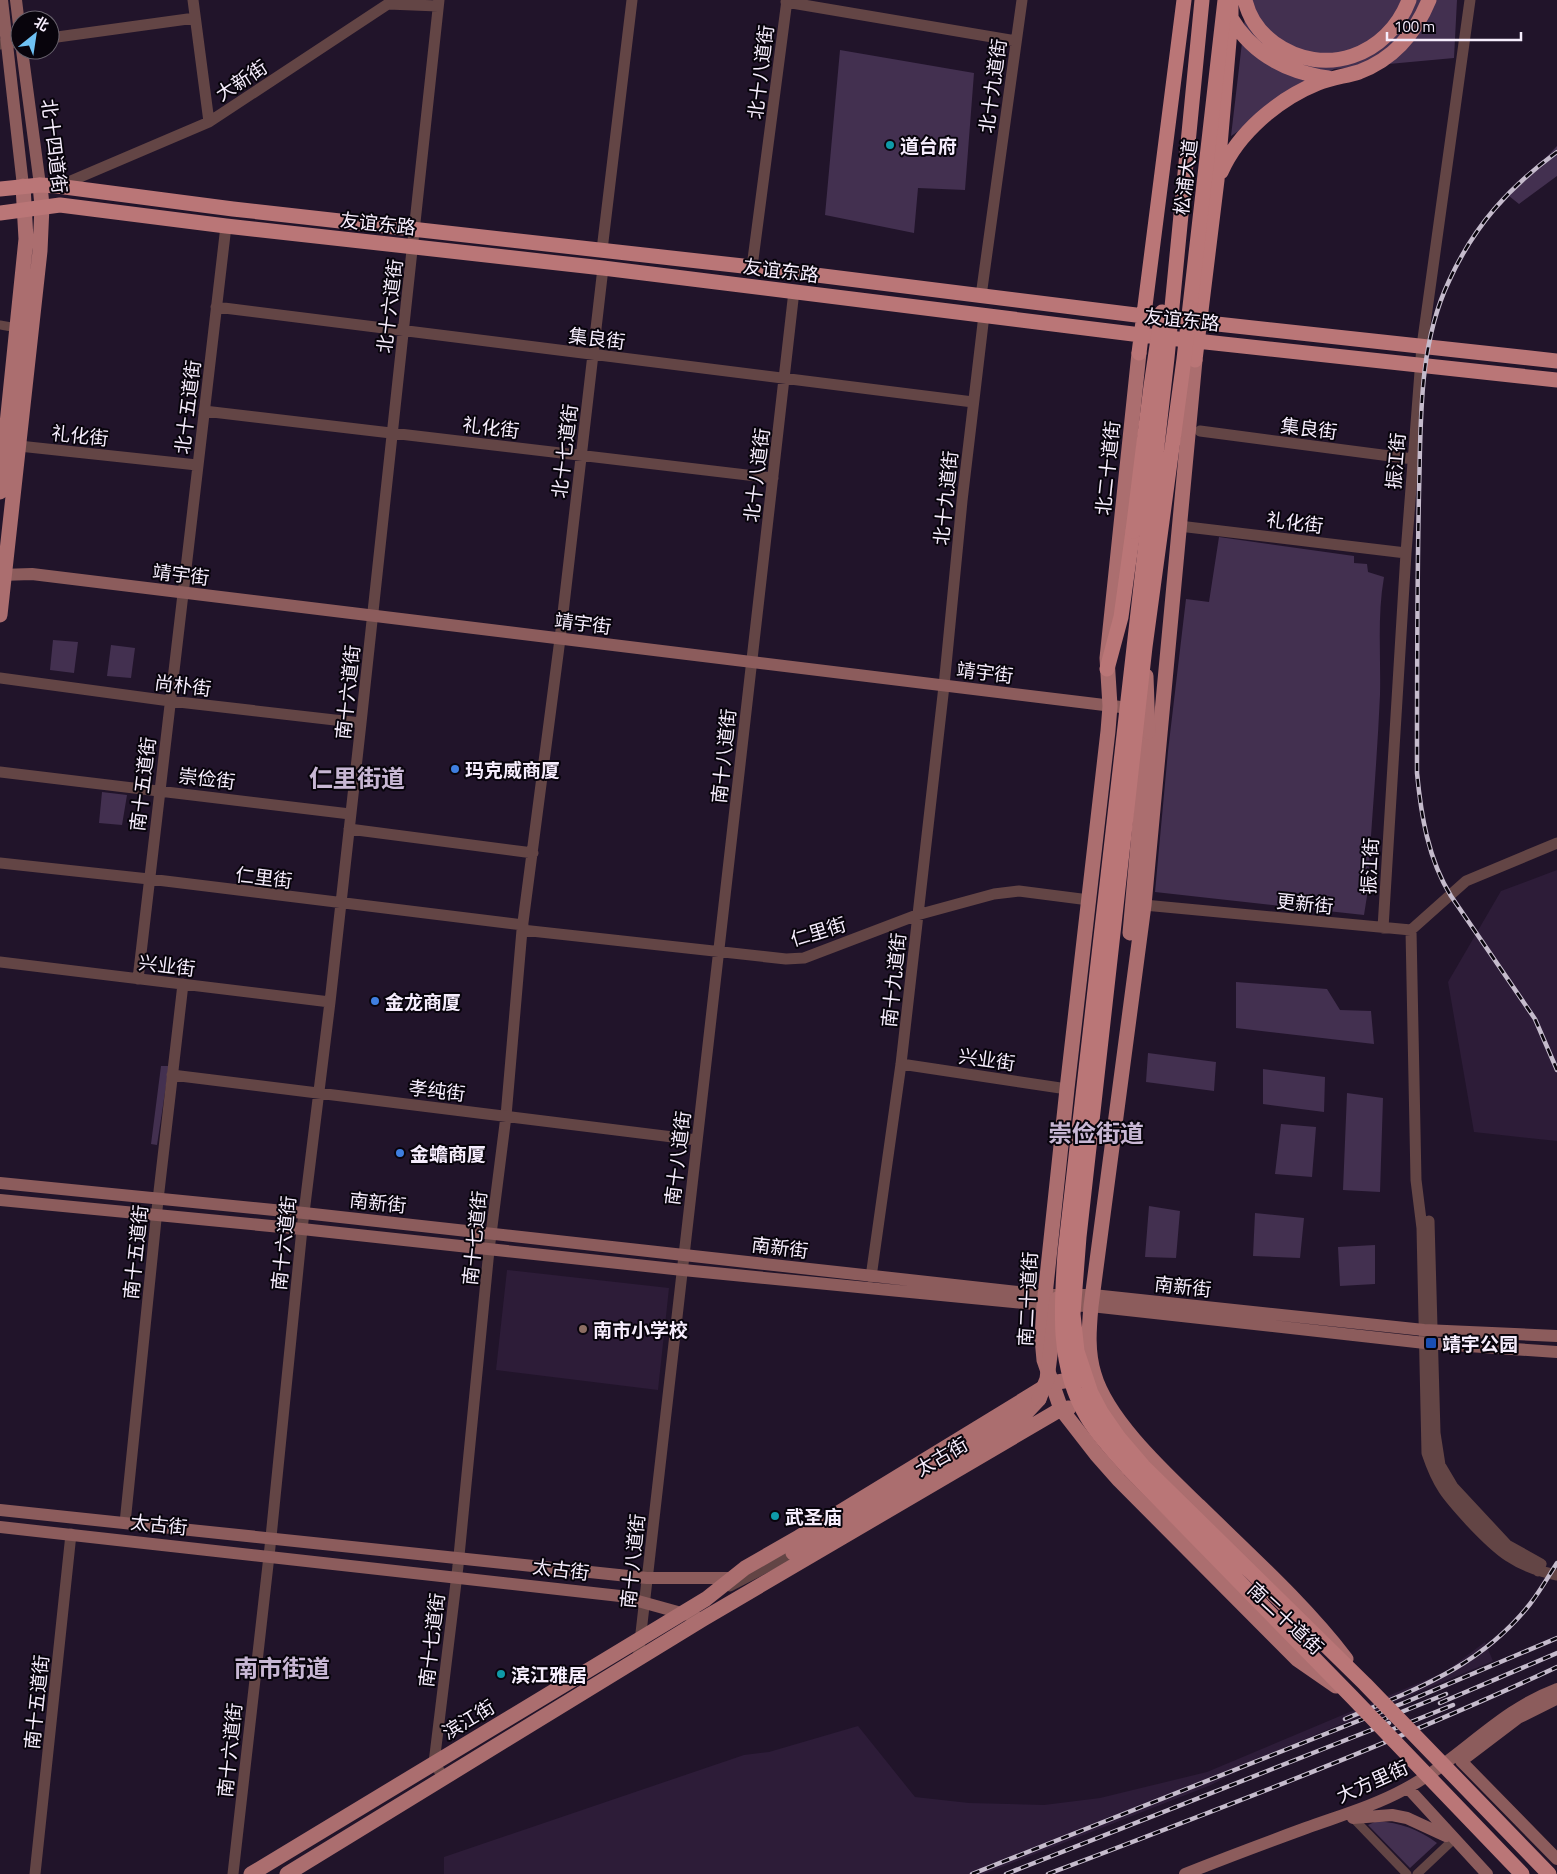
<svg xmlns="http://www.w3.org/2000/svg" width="1557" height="1874" font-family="'Titillium Web','Noto Sans SC',sans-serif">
<rect width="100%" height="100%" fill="#21142a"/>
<path fill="#2d1c38" d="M 1557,870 L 1557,1141 L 1474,1132 L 1448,982 L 1501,891 Z
M 507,1270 L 669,1288 L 658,1390 L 496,1370 Z
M 1485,1642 L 1493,1661 L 1274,1752 L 1211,1785 L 984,1874 L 444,1874 L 444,1857 L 744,1755 L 769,1752 L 858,1726 L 915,1797 L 969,1803 L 1044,1805 L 1100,1798 L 1207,1772 L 1445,1672 Z"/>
<path fill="#433050" d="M 1247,0 L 1457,0 L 1454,58 L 1334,69 L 1231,136 Z
M 840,50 L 974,73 L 965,190 L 918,188 L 914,233 L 825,215 Z
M 1557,146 L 1557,176 L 1519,204 L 1509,196 Z
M 1219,537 L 1354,556 L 1354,563 L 1367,564 L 1368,572 L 1384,577 C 1377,616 1381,656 1380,695 C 1377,762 1371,829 1367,896 L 1364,915 L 1155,892 L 1168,751 L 1186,599 L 1209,602 Z
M 53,640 L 78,642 L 74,673 L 50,670 Z
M 111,645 L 135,648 L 131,678 L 107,676 Z
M 102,792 L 127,795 L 122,825 L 99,823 Z
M 1236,982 L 1327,989 L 1340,1010 L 1371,1011 L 1374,1044 L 1236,1028 Z
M 1148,1053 L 1216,1062 L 1214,1091 L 1146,1082 Z
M 161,1066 L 169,1066 L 157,1145 L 151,1144 Z
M 1263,1069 L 1325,1077 L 1324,1112 L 1263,1104 Z
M 1347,1093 L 1383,1098 L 1380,1192 L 1343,1190 Z
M 1281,1124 L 1316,1127 L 1312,1177 L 1275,1174 Z
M 1149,1206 L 1180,1211 L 1176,1258 L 1145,1257 Z
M 1255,1213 L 1304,1218 L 1300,1258 L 1253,1256 Z
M 1375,1245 L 1375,1284 L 1340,1286 L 1338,1247 Z
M 1377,1821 C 1401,1823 1418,1829 1437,1843 L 1410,1868 L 1368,1825 Z"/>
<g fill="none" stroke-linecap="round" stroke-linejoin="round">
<path stroke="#634545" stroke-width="9" d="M 0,325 L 17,328
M 1353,1818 L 1407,1874
M 1417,1874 L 1454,1839"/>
<path stroke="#634545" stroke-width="11" d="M 193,0 L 209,122
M 786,2 L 1016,41
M 50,38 L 195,18
M 0,44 L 20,42
M 59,186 L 209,122 L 388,4 L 438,6
M 602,250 L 632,0
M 752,267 L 787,0
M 981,296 L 1022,0
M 216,307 L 973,402
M 204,411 L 773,478
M 1200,431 L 1413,459
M 19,446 L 197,465
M 1179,526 L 1406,553
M 0,678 L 170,701 L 361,723
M 0,772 L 350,814
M 349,829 L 533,853
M 0,863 L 149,879 L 523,925
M 1144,905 L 1411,930 L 1466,881 L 1557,843
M 1383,928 L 1406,553 L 1422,346 L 1470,0
M 522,930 L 786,959 L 804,958 L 917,915 L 994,894 L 1019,891 L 1089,900
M 1411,930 L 1416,1180 L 1422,1228 L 1427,1453 C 1438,1486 1447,1496 1470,1521 C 1498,1551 1516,1567 1557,1575
M 0,962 L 330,1002
M 138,979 L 226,226
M 901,1064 L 1067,1089
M 172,1075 L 697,1140
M 1429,1221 L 1435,1433 L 1440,1465 L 1453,1487 L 1507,1545 L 1541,1564 L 1538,1571
M 871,1277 L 901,1064 L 944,686 L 962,501 L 984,315
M 125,1523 L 158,1200 L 183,984
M 730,1586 L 793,1553
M 638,1659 L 794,291
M 444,1778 L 434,1763 L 458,1566 L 489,1250 L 506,1116 L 522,930 L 560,639 L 603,268
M 35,1874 L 71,1534
M 233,1874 L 270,1547 L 302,1229 L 330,1002 L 361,723 L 439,0"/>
<path stroke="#8c5c5c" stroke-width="12" d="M 2,0 L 23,186
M 16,0 L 20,33
M 22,50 L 40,185
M 0,575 L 32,574 L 1137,709
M 0,1183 L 304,1213 L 1045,1295 L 1093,1295 L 1424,1330 L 1557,1336
M 0,1200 L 302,1229 L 683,1270 L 1044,1305 L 1091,1306 L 1425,1343 L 1557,1352
M 0,1510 L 647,1578 L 732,1578
M 0,1527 L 620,1596 L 703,1619
M 1464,1759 L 1518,1718 L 1556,1699
M 1461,1761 L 1557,1859
M 1408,1788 L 1487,1874
M 1353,1818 L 1392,1815 L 1407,1818 L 1446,1836
M 1185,1874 C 1225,1858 1265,1843 1306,1828 C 1339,1816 1374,1806 1405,1789 C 1460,1760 1498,1711 1557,1689"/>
<path stroke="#ab6e6f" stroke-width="15" d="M 1139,353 L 1107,658 L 1110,706 L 1108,731 L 1067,1089 L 1044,1305 L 1042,1338 L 1044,1360 L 1061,1409 L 1096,1454 L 1119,1480 L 1297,1659 L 1336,1686
M 1195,360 L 1144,905 L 1091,1306 C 1089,1329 1087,1351 1094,1374 C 1107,1420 1165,1473 1199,1506 C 1250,1556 1303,1603 1346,1659
M 0,492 L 26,239 L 23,186
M 0,615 L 40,251 L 42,206 L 40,185
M 1130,933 L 1148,732
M 793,1553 L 1024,1415 L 1039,1399
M 251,1874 L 706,1599 L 745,1568 L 799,1537 L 1051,1383 L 1083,1378
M 287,1874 L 703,1619 L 1061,1409 L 1069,1408"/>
<path stroke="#ba7677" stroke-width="15" d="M 1245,0 C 1249,18 1259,32 1274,43 C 1324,79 1388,56 1409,0
M 1231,18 C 1253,55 1287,72 1328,78
M 1221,172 C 1238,133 1278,99 1318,83 C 1331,78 1346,76 1359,72 C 1394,59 1415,34 1429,0
M 0,189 L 40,185 L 57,186 L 233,209 L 752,267 L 1144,316 L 1557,361
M 0,213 L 60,205 L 226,226 L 603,268 L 1141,335 L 1557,380
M 1139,353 L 1184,0
M 1195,360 L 1217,180 L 1231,18 L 1231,0
M 1107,669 L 1121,617 L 1133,531"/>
<g stroke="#c5bbcc" stroke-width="4.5">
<path id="rail" d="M 1557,152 C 1509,187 1474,226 1449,281 C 1418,346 1421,422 1419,493 C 1417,586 1417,679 1417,773 C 1421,815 1428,859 1451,896 L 1535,1019 L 1557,1070
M 1440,1703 L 1557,1653
M 1345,1719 C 1416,1689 1480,1667 1530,1604 C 1540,1591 1548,1577 1557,1563
M 1379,1721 L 1446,1694
M 1381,1734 L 1453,1705
M 972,1874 L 1406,1702 L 1557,1638
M 1006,1874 L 1389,1723
M 1048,1874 C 1219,1809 1391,1744 1557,1667"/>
</g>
<use href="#rail" stroke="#08040c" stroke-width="2.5" stroke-dasharray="8" stroke-linecap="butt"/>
<path stroke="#ab6e6f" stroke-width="15" d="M 1146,676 L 1148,732
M 1039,1399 L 1047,1379 L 1057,1299"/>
<path stroke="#ba7677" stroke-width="15" d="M 1202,0 L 1167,358 L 1065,1253 C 1061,1309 1057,1367 1087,1417 C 1098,1436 1114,1452 1128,1468 L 1352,1697 L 1522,1874
M 1225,0 L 1184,359 L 1145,647 L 1079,1237 L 1073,1314 L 1077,1351 L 1091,1393 L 1101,1412 L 1119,1438 L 1143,1466 L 1365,1684 L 1549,1874
M 1133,531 L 1151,386 L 1162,312"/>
</g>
<g fill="#0f9aa8" stroke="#08040c" stroke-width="2">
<circle cx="890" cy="145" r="5"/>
<circle cx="775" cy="1516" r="5"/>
<circle cx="501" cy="1674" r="5"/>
</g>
<g fill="#3f7fe0" stroke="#08040c" stroke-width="2">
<circle cx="455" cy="769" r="5"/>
<circle cx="375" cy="1001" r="5"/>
<circle cx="400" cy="1153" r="5"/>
</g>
<circle fill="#8d6e63" stroke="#08040c" stroke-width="2" cx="583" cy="1329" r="5"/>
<rect fill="#1a4fb4" stroke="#08040c" stroke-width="2" x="1425" y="1337" width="12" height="12" rx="2.5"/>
<g text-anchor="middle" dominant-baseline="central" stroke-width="4" stroke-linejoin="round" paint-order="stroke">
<g font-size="19" fill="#f6edfd" stroke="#08040c">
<text transform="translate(760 72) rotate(-83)">北十八道街</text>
<text transform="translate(241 80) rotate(-33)">大新街</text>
<text transform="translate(992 86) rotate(-82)">北十九道街</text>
<text transform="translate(55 146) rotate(83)">北十四道街</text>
<text transform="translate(1185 177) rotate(-83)">松浦大道</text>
<text transform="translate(378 223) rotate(6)">友谊东路</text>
<text transform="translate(781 270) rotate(7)">友谊东路</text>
<text transform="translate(389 306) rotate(-83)">北十六道街</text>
<text transform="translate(1182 319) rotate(6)">友谊东路</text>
<text transform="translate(597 338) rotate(7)">集良街</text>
<text transform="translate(187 407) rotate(-83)">北十五道街</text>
<text transform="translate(491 427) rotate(7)">礼化街</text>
<text transform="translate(1309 428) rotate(7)">集良街</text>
<text transform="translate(80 435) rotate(6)">礼化街</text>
<text transform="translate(564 451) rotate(-83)">北十七道街</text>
<text transform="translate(1395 461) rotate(-85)">振江街</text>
<text transform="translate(1107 468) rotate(-84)">北二十道街</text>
<text transform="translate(756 475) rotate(-83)">北十八道街</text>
<text transform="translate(945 498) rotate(-84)">北十九道街</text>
<text transform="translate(1295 522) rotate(7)">礼化街</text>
<text transform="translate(181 574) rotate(7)">靖宇街</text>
<text transform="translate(583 623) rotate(7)">靖宇街</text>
<text transform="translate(985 672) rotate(7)">靖宇街</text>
<text transform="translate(183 685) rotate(7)">尚朴街</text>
<text transform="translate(347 692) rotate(-84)">南十六道街</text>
<text transform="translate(723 756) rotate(-84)">南十八道街</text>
<text transform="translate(207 778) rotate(7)">崇俭街</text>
<text transform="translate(142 784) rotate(-83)">南十五道街</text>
<text transform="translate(1369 866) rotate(-87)">振江街</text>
<text transform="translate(264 877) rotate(7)">仁里街</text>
<text transform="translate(1305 903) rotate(6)">更新街</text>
<text transform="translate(818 931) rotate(-17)">仁里街</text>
<text transform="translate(167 965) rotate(7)">兴业街</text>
<text transform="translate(893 980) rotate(-84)">南十九道街</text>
<text transform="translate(987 1059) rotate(8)">兴业街</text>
<text transform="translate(437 1090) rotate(7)">孝纯街</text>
<text transform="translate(677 1158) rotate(-83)">南十八道街</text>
<text transform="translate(378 1202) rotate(6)">南新街</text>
<text transform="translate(474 1238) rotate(-84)">南十七道街</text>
<text transform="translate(283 1243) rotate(-84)">南十六道街</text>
<text transform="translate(780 1247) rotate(7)">南新街</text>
<text transform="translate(135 1252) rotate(-84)">南十五道街</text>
<text transform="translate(1183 1286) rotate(6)">南新街</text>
<text transform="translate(1027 1299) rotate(-87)">南二十道街</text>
<text transform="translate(941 1456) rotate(-30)">太古街</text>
<text transform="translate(159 1524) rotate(6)">太古街</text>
<text transform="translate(632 1561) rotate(-84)">南十八道街</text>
<text transform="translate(561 1569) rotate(7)">太古街</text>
<text transform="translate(1286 1618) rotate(43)">南二十道街</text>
<text transform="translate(431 1640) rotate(-83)">南十七道街</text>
<text transform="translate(36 1702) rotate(-84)">南十五道街</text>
<text transform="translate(468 1719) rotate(-31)">滨江街</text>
<text transform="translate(229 1750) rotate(-84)">南十六道街</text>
<text transform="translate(1372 1781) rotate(-24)">大方里街</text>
</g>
<g font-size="19" font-weight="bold" fill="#f6edfd" stroke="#08040c" text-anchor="start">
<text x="900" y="145">道台府</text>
<text x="465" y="769">玛克威商厦</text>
<text x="385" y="1001">金龙商厦</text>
<text x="410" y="1153">金蟾商厦</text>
<text x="593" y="1329">南市小学校</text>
<text x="1442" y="1343">靖宇公园</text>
<text x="785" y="1516">武圣庙</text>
<text x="511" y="1674">滨江雅居</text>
</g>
<g font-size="24" font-weight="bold" fill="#c8b7d4" stroke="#08040c">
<text x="357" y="778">仁里街道</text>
<text x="1096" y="1133">崇俭街道</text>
<text x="282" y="1668">南市街道</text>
</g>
</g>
<g transform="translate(35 35) rotate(30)"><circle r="24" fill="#08040c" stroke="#67616c"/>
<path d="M0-4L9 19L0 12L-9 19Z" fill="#6fc2f4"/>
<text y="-8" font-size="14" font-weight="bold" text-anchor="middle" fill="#f6edfd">北</text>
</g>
<path d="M1387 32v8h134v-8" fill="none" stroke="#f6edfd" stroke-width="2.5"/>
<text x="1394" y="32" font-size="15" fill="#f6edfd" stroke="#08040c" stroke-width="4" paint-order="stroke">100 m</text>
</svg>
